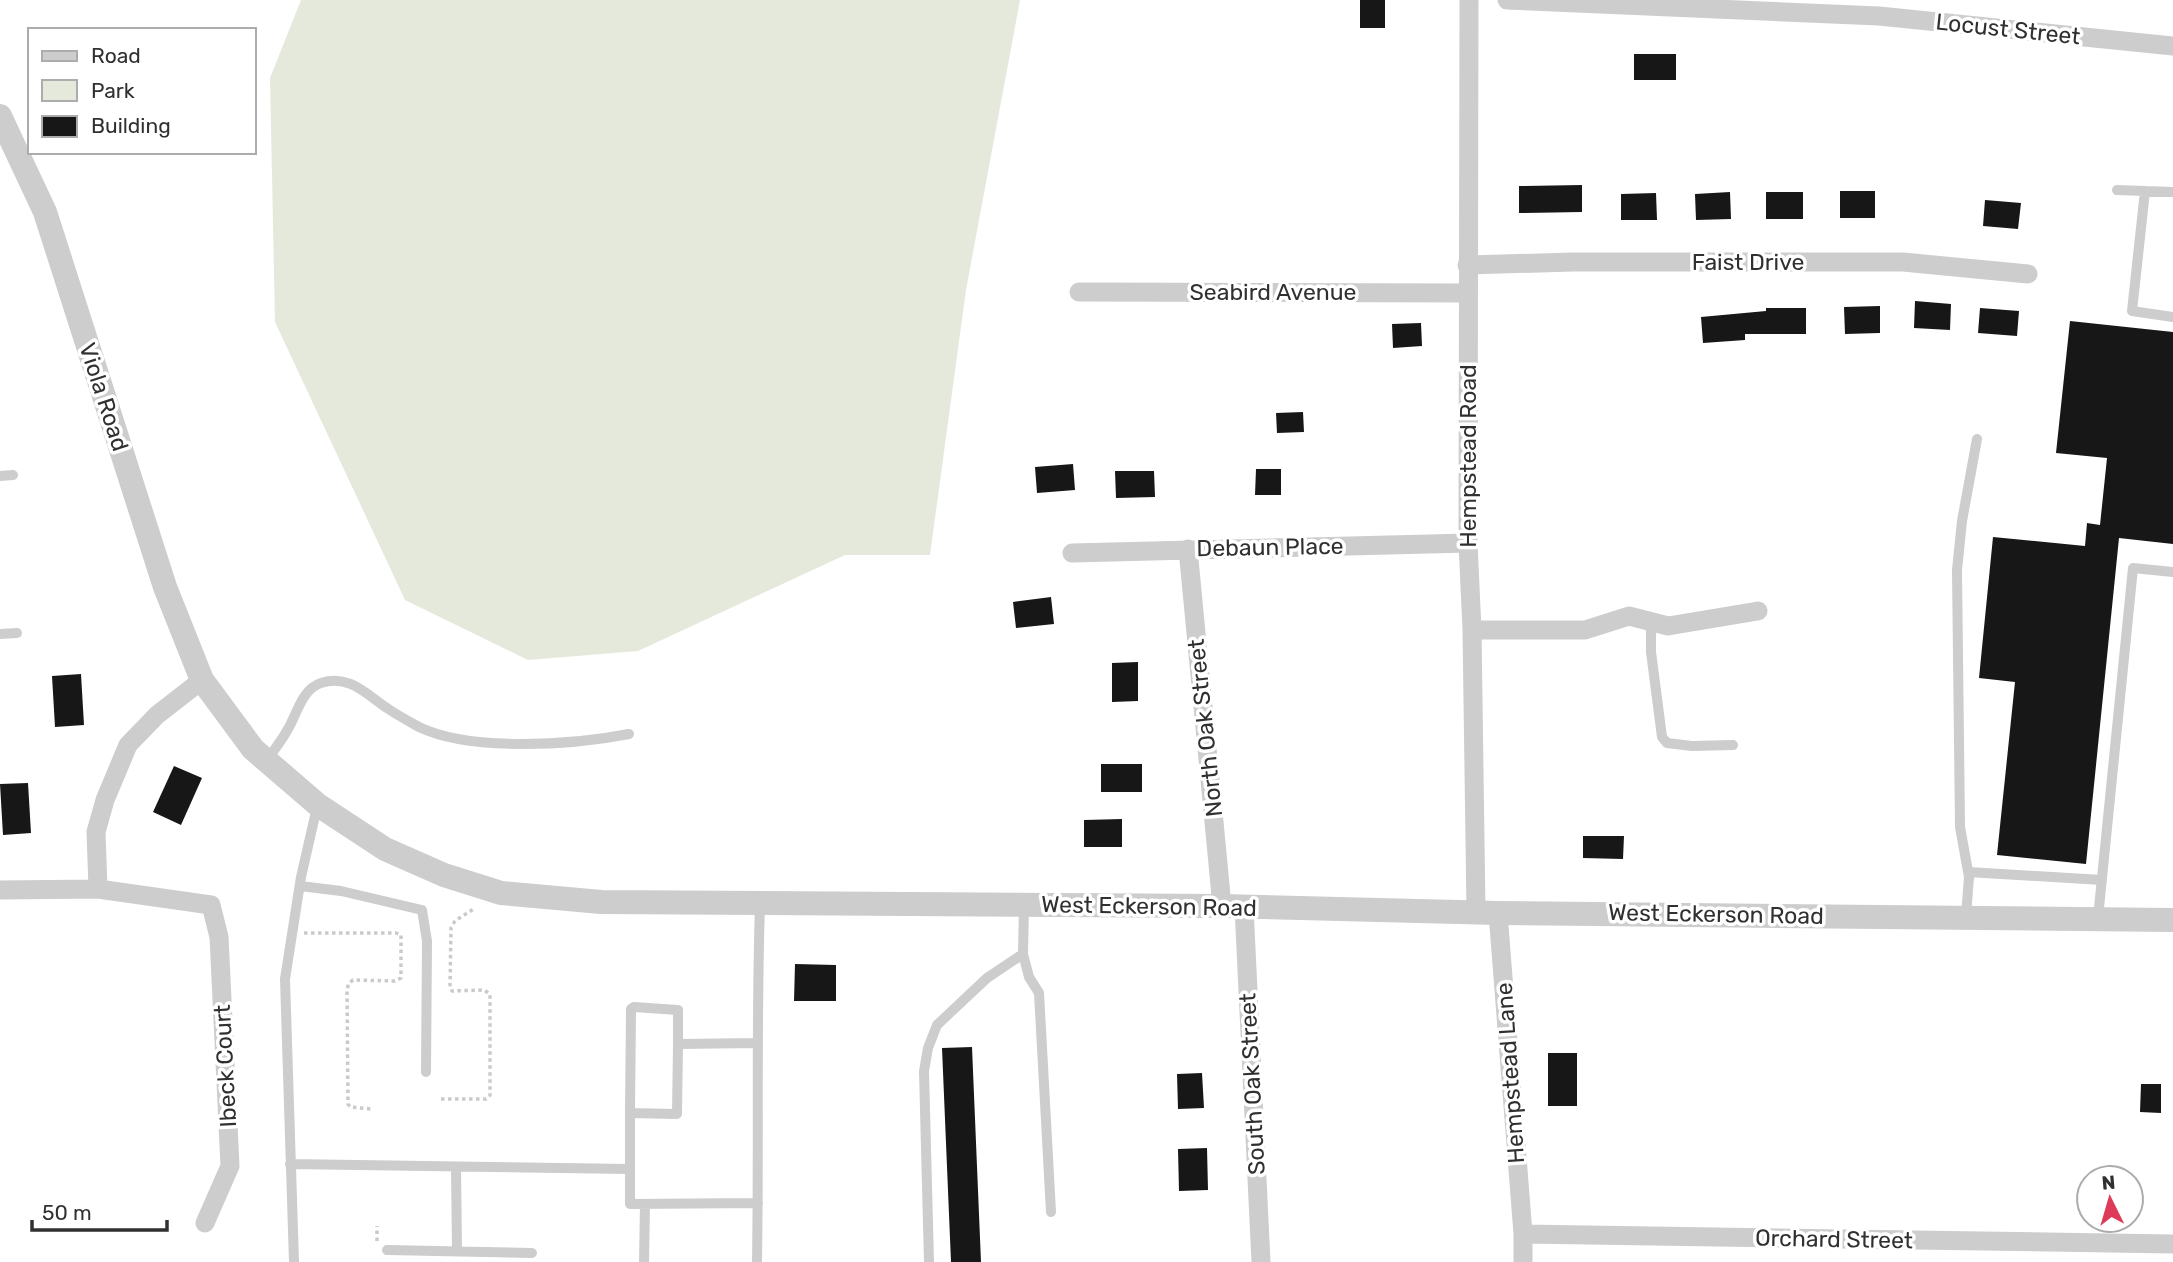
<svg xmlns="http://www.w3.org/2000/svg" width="2173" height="1262" font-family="Rubik,sans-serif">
<rect width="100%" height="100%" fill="#fff"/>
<path fill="#e5e9dc" d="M 301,0 L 1020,0 L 966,290 L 930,555 L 845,555 L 638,651 L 528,660 L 405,600 L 275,322 L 270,78 Z"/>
<path fill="#171717" d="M 1360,0 L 1385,0 L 1385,28 L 1360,28 Z
M 1634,54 L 1676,54 L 1676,80 L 1634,80 Z
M 1582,185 L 1582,212 L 1519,213 L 1519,186 Z
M 1840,191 L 1875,191 L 1875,218 L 1840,218 Z
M 1730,192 L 1731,219 L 1696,220 L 1695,194 Z
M 1766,192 L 1803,192 L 1803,219 L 1766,219 Z
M 1656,193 L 1657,220 L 1621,220 L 1621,194 Z
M 1985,200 L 2021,203 L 2018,229 L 1983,226 Z
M 1915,301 L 1951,304 L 1950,330 L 1914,328 Z
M 1880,306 L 1880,333 L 1845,334 L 1844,307 Z
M 1766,308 L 1806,308 L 1806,334 L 1745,334 L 1745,340 L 1703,343 L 1701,317 L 1766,311 Z
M 1980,308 L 2019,311 L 2017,336 L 1978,333 Z
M 2070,321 L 2173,332 L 2173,544 L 2119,538 L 2086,864 L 1997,855 L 2015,682 L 1979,678 L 1993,537 L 2085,546 L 2087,523 L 2100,525 L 2107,458 L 2056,453 Z
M 1421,323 L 1422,346 L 1393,348 L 1392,324 Z
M 1303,412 L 1304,432 L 1277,433 L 1276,413 Z
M 1073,464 L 1075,490 L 1037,493 L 1035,467 Z
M 1256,469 L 1281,469 L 1281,495 L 1255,495 Z
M 1115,471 L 1154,471 L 1155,497 L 1116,498 Z
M 1051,597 L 1054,624 L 1016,628 L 1013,602 Z
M 1138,662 L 1138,701 L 1112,702 L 1112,663 Z
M 81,674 L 84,725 L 55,727 L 52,676 Z
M 1101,764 L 1142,764 L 1142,792 L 1101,792 Z
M 174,766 L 202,778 L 181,825 L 153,812 Z
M 28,783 L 31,833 L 3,835 L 0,784 Z
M 1122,819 L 1122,847 L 1084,847 L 1084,820 Z
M 1583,836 L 1624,836 L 1623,859 L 1583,858 Z
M 795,964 L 836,965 L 836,1001 L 794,1001 Z
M 972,1047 L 981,1262 L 951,1262 L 942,1048 Z
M 1548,1053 L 1577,1053 L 1577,1106 L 1548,1106 Z
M 1202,1073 L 1204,1108 L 1178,1109 L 1177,1074 Z
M 2141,1084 L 2161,1084 L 2161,1113 L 2140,1112 Z
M 1207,1148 L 1208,1190 L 1179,1191 L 1178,1149 Z"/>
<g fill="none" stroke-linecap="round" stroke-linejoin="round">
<path stroke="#cacaca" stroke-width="3.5" stroke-dasharray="3.5 3.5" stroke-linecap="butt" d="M 304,933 L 396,933 L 401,935 L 401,978 L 395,981 L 353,980 L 349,983 L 347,989 L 348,1104 L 350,1107 L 371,1109
M 441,1099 L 486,1099 L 490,1095 L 490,994 L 484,990 L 452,991 L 450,987 L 451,928 L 455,921 L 475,908
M 377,1241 L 377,1226"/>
<path stroke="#cdcdcd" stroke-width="10" d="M 2117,190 L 2173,192
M 2145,191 L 2132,311 L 2173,317
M 0,476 L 13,475
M 1651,622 L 1651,652 L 1662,737 L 1667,743 L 1692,746 L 1733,745
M 0,634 L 17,633
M 267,760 C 274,750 282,740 288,729 C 297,714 302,689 321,683 C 349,674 366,694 387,708 C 397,715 408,721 419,727 C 471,752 573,745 629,734
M 1968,872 L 2102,880
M 300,886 L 341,891 L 422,910 L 427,941 L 426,1072
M 1966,916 L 1969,877 L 1960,827 L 1957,570 L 1962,521 L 1977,439
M 2098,918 L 2133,568 L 2173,572
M 1023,954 L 1029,977 L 1039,993 L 1051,1212
M 630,1113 L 631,1009 L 634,1007 L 678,1010 L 678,1044
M 290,1164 L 630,1169 L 630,1113 L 677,1114 L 678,1044 L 756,1043
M 456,1168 L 457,1251
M 630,1169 L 630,1204 L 758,1203
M 387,1250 L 532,1253
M 294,1262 L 285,979 L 301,877 L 317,807
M 644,1262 L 645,1204
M 757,1262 C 759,1143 756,1023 760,904
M 929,1262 L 924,1071 L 928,1048 L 937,1025 L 987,978 L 1023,954 L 1024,906"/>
<path stroke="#cdcdcd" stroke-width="19" d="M 1469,0 L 1468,543 L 1472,630 L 1476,911
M 1507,0 L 1879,16 L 2173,46
M 1467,265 L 1573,262 L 1903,262 L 2028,274
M 1079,292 L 1468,293
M 1188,549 L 1222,906
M 1072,553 L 1468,543
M 1472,630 L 1585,630 L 1629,616 L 1668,626 L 1758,611
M 98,889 L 96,832 L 105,800 L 128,745 L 157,715 L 202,680
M 0,890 L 98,889 L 211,905 L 219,937 L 230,1166 L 205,1223
M 1244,907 L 1261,1262
M 1498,913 L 1523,1234 L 1523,1262
M 1523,1234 L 2173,1244"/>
<path stroke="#cdcdcd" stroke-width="24" d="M 0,116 L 45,212 L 165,587 L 202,680 L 253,749 L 318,805 L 385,849 L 444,875 L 501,893 L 601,902 L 1222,906 L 1498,913 L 2173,920"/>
</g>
<g text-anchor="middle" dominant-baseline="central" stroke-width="7" stroke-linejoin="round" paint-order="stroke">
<g font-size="23" fill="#303030" stroke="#fff">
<text transform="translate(2008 29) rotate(6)">Locust Street</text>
<text x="1748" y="262">Faist Drive</text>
<text x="1273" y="292">Seabird Avenue</text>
<text transform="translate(104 397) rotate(72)">Viola Road</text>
<text transform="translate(1468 456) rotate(-90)">Hempstead Road</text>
<text transform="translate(1270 547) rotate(-1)">Debaun Place</text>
<text transform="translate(1205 728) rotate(-96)">North Oak Street</text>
<text transform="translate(1149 906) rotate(1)">West Eckerson Road</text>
<text transform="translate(1716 914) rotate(1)">West Eckerson Road</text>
<text transform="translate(225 1066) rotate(-93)">Ibeck Court</text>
<text transform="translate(1510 1073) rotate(-94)">Hempstead Lane</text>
<text transform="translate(1252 1084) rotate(-93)">South Oak Street</text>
<text transform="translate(1834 1239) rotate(1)">Orchard Street</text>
</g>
</g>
<rect x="28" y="28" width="228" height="126" fill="#ffffff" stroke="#acacac" stroke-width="2"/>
<rect x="42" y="51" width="35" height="10" fill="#cdcdcd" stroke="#acacac" stroke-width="2"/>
<text x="91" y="63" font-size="21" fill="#303030">Road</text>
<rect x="42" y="80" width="35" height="21" fill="#e5e9dc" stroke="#acacac" stroke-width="2"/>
<text x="91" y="98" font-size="21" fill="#303030">Park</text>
<rect x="42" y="116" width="35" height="21" fill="#171717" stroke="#acacac" stroke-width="2"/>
<text x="91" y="133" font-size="21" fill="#303030">Building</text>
<g transform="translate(2110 1199) rotate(355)"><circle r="33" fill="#ffffff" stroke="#acacac" stroke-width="2"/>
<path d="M0-5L12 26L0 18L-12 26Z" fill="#de3b58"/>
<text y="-10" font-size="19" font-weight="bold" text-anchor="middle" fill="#303030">N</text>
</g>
<path d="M32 1220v10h135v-10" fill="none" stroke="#303030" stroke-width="3.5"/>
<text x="42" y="1220" font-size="21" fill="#303030" stroke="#ffffff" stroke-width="5" paint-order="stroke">50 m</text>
</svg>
